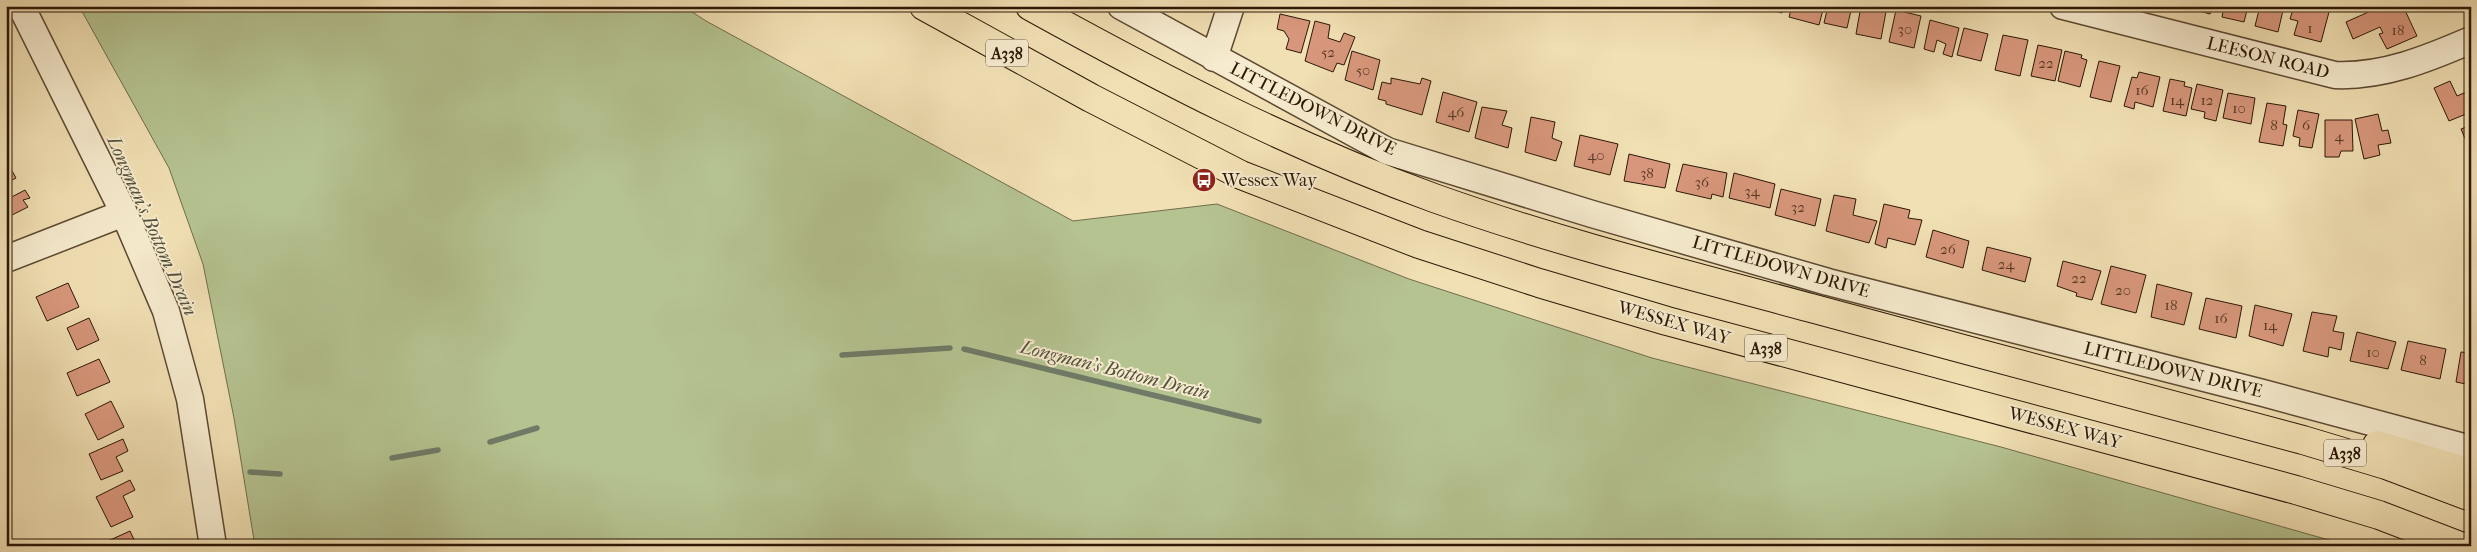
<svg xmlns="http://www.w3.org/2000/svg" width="2477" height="552" font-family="'IM FELL French Canon',serif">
<rect width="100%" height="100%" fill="#f1e0b4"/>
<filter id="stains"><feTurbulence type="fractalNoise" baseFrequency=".004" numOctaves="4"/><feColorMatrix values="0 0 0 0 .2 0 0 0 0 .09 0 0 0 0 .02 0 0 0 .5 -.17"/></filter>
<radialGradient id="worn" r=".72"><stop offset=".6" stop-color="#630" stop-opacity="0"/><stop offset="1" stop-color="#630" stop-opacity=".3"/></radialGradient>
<path fill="#b5c391" stroke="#706d4c" d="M 79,6 L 683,6 L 706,21 L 1073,221 L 1217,204 L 1409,279 L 1652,358 L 2001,447 L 2350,546 L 255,546 L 234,418 L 203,264 L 169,168 Z"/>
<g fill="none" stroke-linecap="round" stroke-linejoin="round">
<path stroke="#6f7b67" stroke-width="5.5" d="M 964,349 L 1259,421
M 842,355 L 950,348
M 490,442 L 537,428
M 392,458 L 438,450
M 250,472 L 280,474"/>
</g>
<path fill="#d8977c" stroke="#2c1706" d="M 1758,6 L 1783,6 L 1782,13 Z
M 1792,6 L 1824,6 L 1819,25 L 1789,17 Z
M 1828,6 L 1852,6 L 1847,28 L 1824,23 Z
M 1861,6 L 1887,6 L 1881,39 L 1856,34 Z
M 2188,6 L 2213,6 L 2210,14 L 2188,8 Z
M 2224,6 L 2248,6 L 2244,22 L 2222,17 Z
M 2260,6 L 2284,6 L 2278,32 L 2255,26 Z
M 2294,6 L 2314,6 L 2314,8 L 2329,12 L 2321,42 L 2294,35 L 2298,21 L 2290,19 Z
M 2382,6 L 2395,6 L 2397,9 L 2403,6 L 2417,36 L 2387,49 L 2379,34 L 2383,33 L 2380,27 L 2353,39 L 2346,22 Z
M 1896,10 L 1921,16 L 1914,48 L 1889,42 Z
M 1280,14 L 1310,21 L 1301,53 L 1286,49 L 1289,39 L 1284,31 L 1277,29 Z
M 1930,20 L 1959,28 L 1952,57 L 1943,54 L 1946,44 L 1937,40 L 1934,52 L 1924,49 Z
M 1315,21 L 1330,25 L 1328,38 L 1340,42 L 1344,33 L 1355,37 L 1344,65 L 1337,63 L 1333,72 L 1305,61 Z
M 1964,28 L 1988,34 L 1981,61 L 1957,55 Z
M 2003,35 L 2028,40 L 2020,76 L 1995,70 Z
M 2038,45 L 2062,50 L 2055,81 L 2031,76 Z
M 1352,51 L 1380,60 L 1373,90 L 1345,80 Z
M 2065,51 L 2082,55 L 2081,58 L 2087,60 L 2080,87 L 2058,81 Z
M 2099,61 L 2120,66 L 2111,102 L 2090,97 Z
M 2139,72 L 2160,77 L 2153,107 L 2135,102 L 2134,109 L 2124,106 L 2132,77 L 2137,78 Z
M 1391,78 L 1420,84 L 1422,78 L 1431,81 L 1422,115 L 1386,104 L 1386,101 L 1378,99 L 1382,82 L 1391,84 Z
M 2170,79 L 2185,82 L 2184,86 L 2192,88 L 2186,116 L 2163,111 Z
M 2450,81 L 2457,96 L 2471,90 L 2471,112 L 2449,121 L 2434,88 Z
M 2197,84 L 2223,90 L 2216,121 L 2204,118 L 2205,112 L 2191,109 Z
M 1443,92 L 1477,102 L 1469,132 L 1436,122 Z
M 2228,93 L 2255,98 L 2251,124 L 2223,118 Z
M 2267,103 L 2286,106 L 2283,124 L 2287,125 L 2283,146 L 2259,142 Z
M 1482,107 L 1507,111 L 1502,125 L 1512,128 L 1508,148 L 1475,138 Z
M 2298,110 L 2319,114 L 2312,148 L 2299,146 L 2300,138 L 2293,136 Z
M 2378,114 L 2382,131 L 2388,130 L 2391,143 L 2378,145 L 2380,155 L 2364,159 L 2355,119 Z
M 1531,117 L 1555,122 L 1552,138 L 1562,142 L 1556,161 L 1525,152 Z
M 2325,120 L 2352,120 L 2353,151 L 2341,151 L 2339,157 L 2325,157 Z
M 2471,125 L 2471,153 L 2461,129 Z
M 1580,135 L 1618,144 L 1610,175 L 1574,166 Z
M 1629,154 L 1670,164 L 1665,188 L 1624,181 Z
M 6,160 L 16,178 L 6,183 Z
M 1683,164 L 1727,173 L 1723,197 L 1712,194 L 1711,199 L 1676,191 Z
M 1734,173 L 1775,184 L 1770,208 L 1729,198 Z
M 1781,189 L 1821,199 L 1815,226 L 1775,215 Z
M 25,190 L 30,198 L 23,200 L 28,207 L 6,218 L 6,200 Z
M 1834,195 L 1856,199 L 1853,215 L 1877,221 L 1869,243 L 1826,231 Z
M 1884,204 L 1910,210 L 1908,218 L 1922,220 L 1915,245 L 1888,238 L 1886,248 L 1875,244 Z
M 1933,230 L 1969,241 L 1963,268 L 1926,257 Z
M 1987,247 L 2031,258 L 2025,282 L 1982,270 Z
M 2063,261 L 2101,271 L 2092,300 L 2076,296 L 2077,293 L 2057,286 Z
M 2111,266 L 2146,275 L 2136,313 L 2101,304 Z
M 68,283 L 79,307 L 47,321 L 36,297 Z
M 2157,284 L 2192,293 L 2184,325 L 2151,317 Z
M 2206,298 L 2242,306 L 2236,338 L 2199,329 Z
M 2255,305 L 2292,314 L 2283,346 L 2249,336 Z
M 2312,312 L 2337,316 L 2333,331 L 2344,333 L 2341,350 L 2329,347 L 2328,357 L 2303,351 Z
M 89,318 L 99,340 L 77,350 L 67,328 Z
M 2357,332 L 2396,342 L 2388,369 L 2350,361 Z
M 2408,341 L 2446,349 L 2440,379 L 2401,370 Z
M 2461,352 L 2471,353 L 2471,385 L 2456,382 Z
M 99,359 L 110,382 L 77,396 L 67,373 Z
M 111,401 L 124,427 L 98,440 L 85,414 Z
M 123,439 L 128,451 L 116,457 L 123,471 L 101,480 L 89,454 Z
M 130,480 L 135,490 L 123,496 L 133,517 L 111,527 L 96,497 Z
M 130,531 L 137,546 L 110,546 L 108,541 Z"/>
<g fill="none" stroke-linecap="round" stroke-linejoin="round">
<g stroke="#5d4932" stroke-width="29">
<path id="minor" d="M 21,6 L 124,213 L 166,311 L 190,399 L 213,546
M 1121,6 L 1387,151 L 1592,214 L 1828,282 L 2263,393 L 2471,449
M 2063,6 L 2335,75 C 2383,77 2427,59 2471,40
M 1214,58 L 1231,6
M 6,259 L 124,213"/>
</g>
<g stroke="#2c1706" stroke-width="30">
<path id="highway" d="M 924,6 L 1091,98 L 1241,175 L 1419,244 L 1539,283 L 1667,321 L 2296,490 L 2379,515 L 2460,546
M 1030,6 C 1162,79 1291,146 1434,198 C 1557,242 1685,274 1811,308 C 1975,352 2139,397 2303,440 L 2386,465 L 2471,497
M 2377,445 L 2471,473"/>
</g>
<use href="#minor" stroke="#f6ebce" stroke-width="26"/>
<use href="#highway" stroke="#f1e0b4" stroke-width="28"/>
</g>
<defs>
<g id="bus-disc" transform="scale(1.25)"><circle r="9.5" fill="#8f2418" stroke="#f6ebce"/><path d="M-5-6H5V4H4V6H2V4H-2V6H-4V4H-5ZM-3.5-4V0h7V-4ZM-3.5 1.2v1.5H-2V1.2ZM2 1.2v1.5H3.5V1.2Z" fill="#fff"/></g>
</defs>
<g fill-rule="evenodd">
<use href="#bus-disc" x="1204" y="180"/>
</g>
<g text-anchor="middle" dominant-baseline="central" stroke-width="4" stroke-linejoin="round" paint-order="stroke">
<g font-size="15" fill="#573724">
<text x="2310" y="28">1</text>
<text x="1905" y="29">30</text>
<text x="2398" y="30">18</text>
<text x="1328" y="52">52</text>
<text x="2046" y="63">22</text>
<text x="1363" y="70">50</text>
<text x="2142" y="90">16</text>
<text x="2177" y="100">14</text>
<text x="2207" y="100">12</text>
<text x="2239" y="108">10</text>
<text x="1456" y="112">46</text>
<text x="2274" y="125">8</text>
<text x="2306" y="125">6</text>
<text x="2339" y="136">4</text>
<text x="1596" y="155">40</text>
<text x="1647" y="173">38</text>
<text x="1702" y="182">36</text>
<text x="1752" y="191">34</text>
<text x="1798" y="207">32</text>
<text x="1948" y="249">26</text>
<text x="2006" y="264">24</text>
<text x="2079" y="278">22</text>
<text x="2123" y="290">20</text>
<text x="2171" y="305">18</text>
<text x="2221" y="318">16</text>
<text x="2270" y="325">14</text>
<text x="2373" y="352">10</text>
<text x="2423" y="360">8</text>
</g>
<g fill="#f6ebce" stroke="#695742" stroke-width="1">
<rect x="986" y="39.5" width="42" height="27" rx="4"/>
<rect x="1745" y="334.5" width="42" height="27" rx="4"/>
<rect x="2324" y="439.5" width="42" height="27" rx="4"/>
</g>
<g font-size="16" font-weight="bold" fill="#2c1706">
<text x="1007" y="53">A338</text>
<text x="1766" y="348">A338</text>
<text x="2345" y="453">A338</text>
</g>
<g font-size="18" fill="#2c1706" stroke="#f6ebce">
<text transform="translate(2268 58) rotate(14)">LEESON ROAD</text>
<text transform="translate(1313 109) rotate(27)">LITTLEDOWN DRIVE</text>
<text transform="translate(1781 267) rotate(16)">LITTLEDOWN DRIVE</text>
<text transform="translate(1674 323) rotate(16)">WESSEX WAY</text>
<text transform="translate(2173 370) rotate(14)">LITTLEDOWN DRIVE</text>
<text transform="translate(2065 428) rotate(15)">WESSEX WAY</text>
</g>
<g font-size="18" fill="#2c1706" stroke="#f6ebce" text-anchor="start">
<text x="1222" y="180">Wessex Way</text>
</g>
<g font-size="19" font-style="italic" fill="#53513e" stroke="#f6ebce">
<text transform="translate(152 226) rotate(66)">Longman's Bottom Drain</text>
<text transform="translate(1115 370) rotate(14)">Longman's Bottom Drain</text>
</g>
</g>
<rect width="2477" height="552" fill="none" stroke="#f1e0b4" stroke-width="25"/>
<rect x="8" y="8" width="2462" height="537" fill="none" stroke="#2c1706" stroke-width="2.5"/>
<rect x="12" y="12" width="2452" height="527" fill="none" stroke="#2c1706"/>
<rect width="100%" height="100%" filter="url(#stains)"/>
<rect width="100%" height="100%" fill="url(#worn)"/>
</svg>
